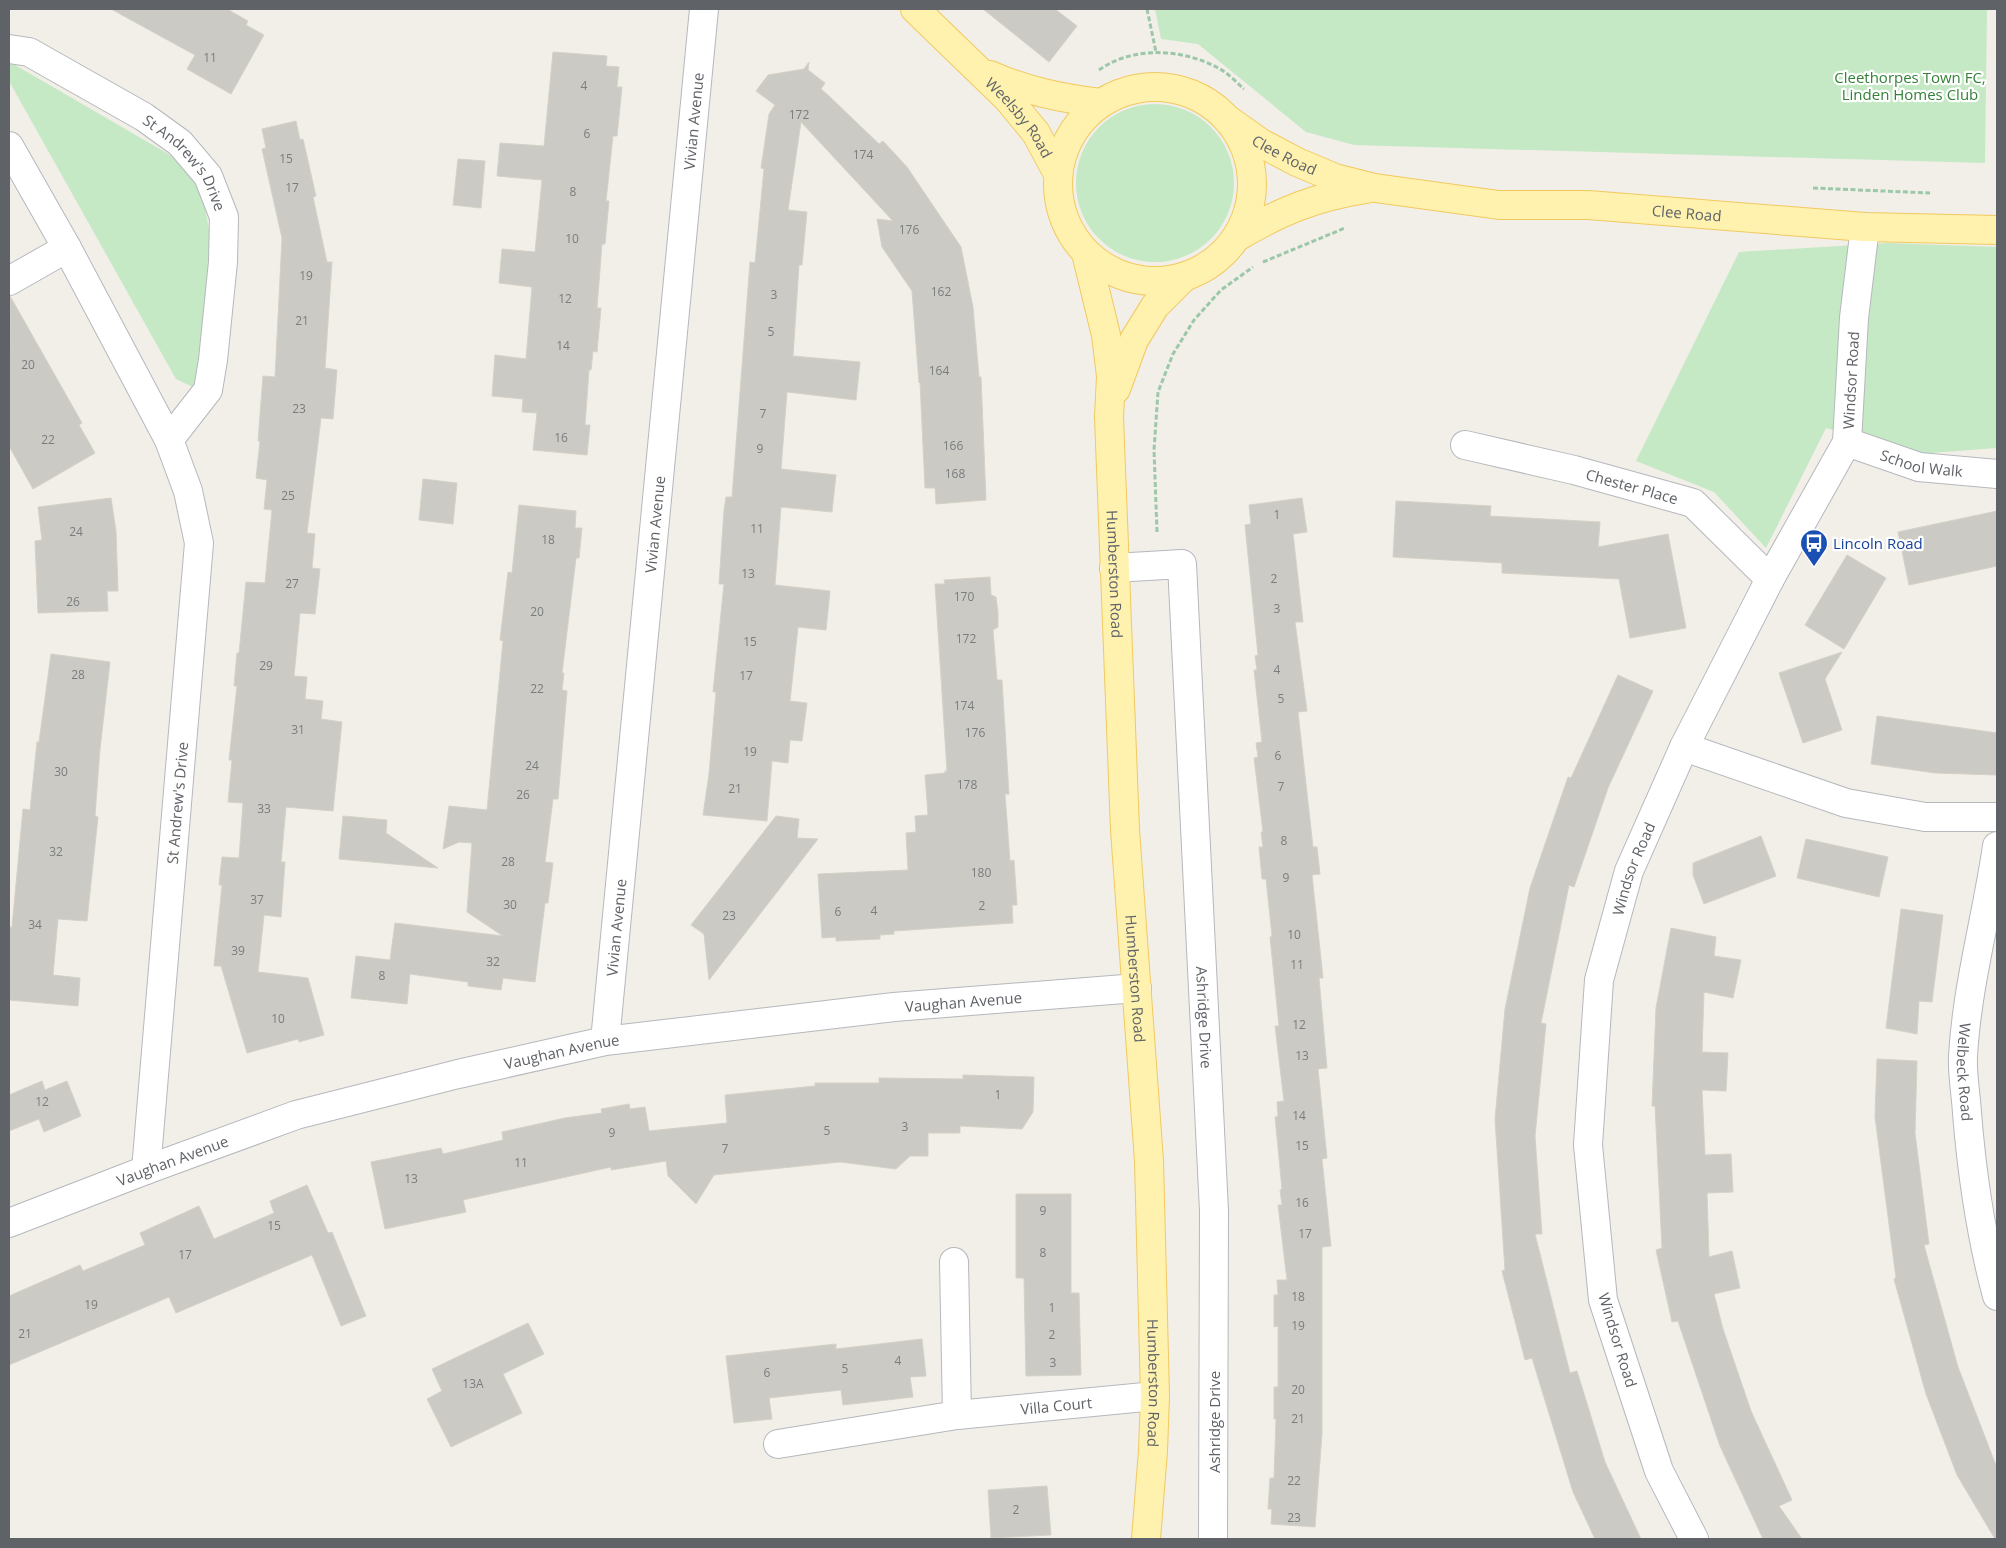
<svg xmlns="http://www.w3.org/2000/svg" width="2006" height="1548" font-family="'Open Sans',sans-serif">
<rect width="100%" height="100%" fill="#f1efe8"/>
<path fill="#c5e8c5" d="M 1155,9 L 1987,9 L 1985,163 L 1354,145 L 1306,132 L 1198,44 L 1161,39 Z
M 10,62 L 182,162 L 202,191 L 210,235 L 203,378 L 193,387 L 176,379 L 9,81 L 9,63 Z
M1076 183a79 79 0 1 1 158 0a79 79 0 1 1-158 0Z
M 1888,243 L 1997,247 L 1997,448 L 1917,454 L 1826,428 L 1766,548 L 1714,492 L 1636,461 L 1739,252 Z"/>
<path fill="#cccac5" stroke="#d6d1c6" d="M 111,9 L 227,9 L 248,21 L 246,25 L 264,35 L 231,94 L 187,69 L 195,55 Z
M 983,9 L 1055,9 L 1077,26 L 1049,62 Z
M 553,52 L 607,56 L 606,66 L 619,67 L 617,87 L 622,87 L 617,136 L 613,136 L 606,201 L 609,201 L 605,244 L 602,244 L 597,308 L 601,308 L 597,352 L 593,351 L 591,370 L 589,370 L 585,425 L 590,425 L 587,455 L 533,450 L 537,413 L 522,412 L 523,399 L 492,396 L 495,355 L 526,359 L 532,287 L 499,283 L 502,249 L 535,252 L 542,180 L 497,176 L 500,143 L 544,146 Z
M 809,62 L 808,70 L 825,83 L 821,89 L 829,96 L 879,144 L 883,141 L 907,167 L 961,247 L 973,307 L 979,377 L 981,377 L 986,500 L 936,504 L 935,488 L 925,488 L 920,382 L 919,383 L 912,291 L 882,247 L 877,219 L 893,221 L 801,122 L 788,210 L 807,212 L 802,265 L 799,265 L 793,356 L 860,362 L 856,400 L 787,392 L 781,469 L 836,475 L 832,512 L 781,507 L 775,585 L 830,591 L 826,630 L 798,627 L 790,701 L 807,703 L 802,741 L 790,740 L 788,763 L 772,761 L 767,821 L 703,815 L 709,774 L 716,692 L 713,692 L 724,584 L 719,584 L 724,510 L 726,497 L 732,497 L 750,262 L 755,263 L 764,169 L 761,168 L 769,114 L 775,105 L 756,91 L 768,75 L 804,69 Z
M 296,121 L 300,140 L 303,139 L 316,196 L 313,197 L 327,262 L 332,262 L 325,368 L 337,370 L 333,419 L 321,418 L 307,533 L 315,534 L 312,568 L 320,569 L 315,614 L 300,613 L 294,676 L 307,677 L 305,699 L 323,701 L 321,719 L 342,722 L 333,811 L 286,807 L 281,862 L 285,862 L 281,917 L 264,915 L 258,972 L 308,978 L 324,1035 L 299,1042 L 298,1039 L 247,1053 L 221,966 L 214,966 L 222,885 L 219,885 L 222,857 L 239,858 L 243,803 L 228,802 L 232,760 L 229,760 L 237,686 L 234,686 L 237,653 L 239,653 L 246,582 L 265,583 L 272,510 L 264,509 L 267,480 L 256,478 L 260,441 L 258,441 L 263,376 L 275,377 L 282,238 L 262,149 L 266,148 L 262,129 Z
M 458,159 L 485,161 L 481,208 L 453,205 Z
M 10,296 L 82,423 L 79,425 L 95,453 L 33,489 L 9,446 Z
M 423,479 L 457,483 L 453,524 L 419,520 Z
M 111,498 L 116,531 L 118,591 L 107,591 L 108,611 L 38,613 L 35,541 L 42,540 L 38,507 Z
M 1302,498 L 1307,532 L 1293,534 L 1303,622 L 1295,622 L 1307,711 L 1298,712 L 1313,847 L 1317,847 L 1320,874 L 1312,875 L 1323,978 L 1319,978 L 1327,1068 L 1318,1069 L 1327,1158 L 1322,1159 L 1331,1246 L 1322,1247 L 1322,1434 L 1315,1527 L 1271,1524 L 1272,1509 L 1268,1509 L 1270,1478 L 1274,1478 L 1276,1419 L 1274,1419 L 1274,1387 L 1278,1387 L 1278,1326 L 1274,1327 L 1274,1295 L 1278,1295 L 1277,1280 L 1287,1280 L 1278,1205 L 1282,1205 L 1280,1190 L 1282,1189 L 1275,1117 L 1278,1116 L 1277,1102 L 1284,1101 L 1275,1026 L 1279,1026 L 1270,937 L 1272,936 L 1266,879 L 1262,879 L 1259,847 L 1263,847 L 1261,832 L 1263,832 L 1254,758 L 1258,757 L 1256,743 L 1262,742 L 1254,670 L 1257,670 L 1255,656 L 1258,655 L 1245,525 L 1251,524 L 1249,505 Z
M 1396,501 L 1491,506 L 1490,516 L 1600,522 L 1598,547 L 1668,534 L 1686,628 L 1630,638 L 1619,579 L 1502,573 L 1502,563 L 1393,557 Z
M 519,505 L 576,511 L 575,528 L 582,528 L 579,558 L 576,558 L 562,673 L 564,673 L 562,690 L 567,691 L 558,799 L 553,799 L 545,862 L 553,863 L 548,903 L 545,903 L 535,982 L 503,978 L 501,990 L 468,986 L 468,982 L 410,974 L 407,1004 L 351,998 L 356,956 L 390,960 L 395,923 L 503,936 L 467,912 L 472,843 L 459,842 L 443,849 L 449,806 L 487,810 L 503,641 L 500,640 L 508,572 L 512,573 Z
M 1997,511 L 1997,566 L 1909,585 L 1898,532 Z
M 1847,555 L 1886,578 L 1844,649 L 1805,625 Z
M 990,577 L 991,595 L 996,597 L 998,613 L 998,627 L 993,630 L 997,680 L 1002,680 L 1009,794 L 1005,794 L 1010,861 L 1014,860 L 1017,905 L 1012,905 L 1013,923 L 894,931 L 894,934 L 880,935 L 880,939 L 836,941 L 836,937 L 822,938 L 818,874 L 908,870 L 906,833 L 916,832 L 915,816 L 928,815 L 925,775 L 945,773 L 945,771 L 947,771 L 935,584 L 945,584 L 944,580 Z
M 1842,652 L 1825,679 L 1842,730 L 1803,743 L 1779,673 Z
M 51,654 L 110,662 L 100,749 L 95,816 L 98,817 L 87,921 L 58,919 L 53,975 L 80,978 L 78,1006 L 9,1000 L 9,927 L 12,927 L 23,809 L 30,810 L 37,742 L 39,742 Z
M 1618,675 L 1653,691 L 1608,788 L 1574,887 L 1569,885 L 1541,1023 L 1546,1024 L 1535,1136 L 1542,1234 L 1535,1234 L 1570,1373 L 1577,1371 L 1605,1462 L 1641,1539 L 1595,1539 L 1573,1492 L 1532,1358 L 1525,1360 L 1502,1271 L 1505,1270 L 1495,1119 L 1505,1009 L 1530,888 L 1568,777 L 1571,778 Z
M 1877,716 L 1997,733 L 1997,775 L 1935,773 L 1871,764 Z
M 343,816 L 387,820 L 386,833 L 438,868 L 339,859 Z
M 776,816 L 799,819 L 797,838 L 818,839 L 709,980 L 704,934 L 691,925 Z
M 1761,836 L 1776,876 L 1704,904 L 1693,875 L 1693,863 Z
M 1806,839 L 1888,857 L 1879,897 L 1797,878 Z
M 1901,909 L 1943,915 L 1932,1002 L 1919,1001 L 1917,1034 L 1886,1028 Z
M 1671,928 L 1716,937 L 1714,956 L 1741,960 L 1733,998 L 1704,992 L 1702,1052 L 1728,1053 L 1726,1091 L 1702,1090 L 1705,1155 L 1731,1154 L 1733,1192 L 1707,1193 L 1709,1257 L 1732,1251 L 1740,1288 L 1714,1294 L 1723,1329 L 1751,1411 L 1792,1500 L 1779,1506 L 1802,1539 L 1763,1539 L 1720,1446 L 1678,1321 L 1672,1322 L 1656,1250 L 1662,1248 L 1655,1106 L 1652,1106 L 1656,1008 Z
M 1877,1059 L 1917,1061 L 1915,1133 L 1929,1244 L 1924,1245 L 1958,1367 L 1997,1468 L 1997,1539 L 1995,1539 L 1957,1475 L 1926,1394 L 1894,1279 L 1896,1278 L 1875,1117 Z
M 963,1075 L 1034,1077 L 1033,1112 L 1022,1129 L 960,1126 L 960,1133 L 928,1133 L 928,1156 L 910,1156 L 896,1169 L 840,1162 L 714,1175 L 696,1204 L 668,1176 L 666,1161 L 611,1170 L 611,1167 L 463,1200 L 466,1212 L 385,1229 L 371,1162 L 441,1148 L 443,1154 L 503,1140 L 502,1132 L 565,1118 L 602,1113 L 601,1109 L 629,1104 L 630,1109 L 645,1107 L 649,1131 L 727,1123 L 725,1095 L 815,1086 L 815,1083 L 879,1083 L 879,1078 L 963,1079 Z
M 42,1081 L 45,1090 L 67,1081 L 81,1116 L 44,1132 L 39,1119 L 9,1131 L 9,1095 Z
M 307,1185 L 328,1233 L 332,1232 L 366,1316 L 341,1326 L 312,1255 L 176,1313 L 169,1297 L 9,1365 L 9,1296 L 80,1265 L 83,1271 L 145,1245 L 140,1233 L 199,1206 L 214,1239 L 274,1213 L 270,1201 Z
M 1016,1194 L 1071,1194 L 1071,1293 L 1079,1293 L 1081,1375 L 1026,1376 L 1024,1278 L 1016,1278 Z
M 528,1323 L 544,1354 L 503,1374 L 522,1413 L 451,1447 L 427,1399 L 442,1391 L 432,1369 Z
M 922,1339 L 926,1376 L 910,1377 L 913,1397 L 843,1405 L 841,1390 L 769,1398 L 772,1419 L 734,1423 L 726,1356 L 836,1344 L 836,1349 Z
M 1047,1486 L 1051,1535 L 991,1538 L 988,1490 Z"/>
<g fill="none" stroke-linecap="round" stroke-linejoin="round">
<g stroke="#b5b8bc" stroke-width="30">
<g id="street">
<path id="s1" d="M 9,49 L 29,52 L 144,117 L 180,143 L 208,176 L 224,217 L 223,262 L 213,360 L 208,390 L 169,440"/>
<path d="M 9,146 L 67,248 L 169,440 L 188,491 L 199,543 L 146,1170"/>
<path d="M 9,281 L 67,248"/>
<path id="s2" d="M 1847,442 L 1919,467 L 1997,474"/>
<path id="s3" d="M 1465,445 L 1574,470 L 1693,503 L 1770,579"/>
<path id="s4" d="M 1114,568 L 1182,564 L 1214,1211 L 1213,1539"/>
<path d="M 1684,747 L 1846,803 L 1925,817 L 1997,817"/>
<path id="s5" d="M 1997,846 C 1987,916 1967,985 1963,1056 C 1962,1075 1966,1094 1967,1113 C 1972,1175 1981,1236 1997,1296"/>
<path id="s6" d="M 605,1041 L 704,9"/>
<path id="s7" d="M 9,1223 L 146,1170 L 296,1115 L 458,1074 L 605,1041 L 894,1007 L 1137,988"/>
<path d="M 954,1262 L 957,1415"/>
<path id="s8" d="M 778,1444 L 957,1415 L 1155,1396"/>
<path id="s9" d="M 1694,1539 L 1659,1471 L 1603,1300 L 1588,1145 L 1599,980 L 1629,871 L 1684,747 L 1770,579 L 1847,442 L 1854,318 L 1865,227"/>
</g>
</g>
<g stroke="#f2c960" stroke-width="30">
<g id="primary">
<path id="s10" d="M 915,9 L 1008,99 L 1036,133 L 1057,172"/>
<path d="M 990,75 C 1026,91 1061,98 1100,103"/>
<circle cx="1155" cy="184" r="97"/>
<path id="s11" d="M 1227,119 L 1261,143 L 1297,162 L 1335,178 L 1375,188 L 1499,205 L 1588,205 L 1865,227 L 1997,230"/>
<path d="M 1237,237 C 1281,211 1315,197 1366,189"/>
<path id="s12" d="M 1086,253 L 1106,335 L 1111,376 L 1109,417 L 1125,830 L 1149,1161 L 1155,1396 L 1153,1451 L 1146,1539"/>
<path d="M 1116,389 L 1134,340 L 1155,306 L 1184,277"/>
</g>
</g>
<path stroke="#9cc7a9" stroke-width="3" stroke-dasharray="5 2.5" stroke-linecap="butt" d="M 1147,9 L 1156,52
M 1099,70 C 1134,45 1185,49 1220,69 C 1229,74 1237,83 1244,89
M 1813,188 L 1930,193
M 1263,262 L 1345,228
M 1157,532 L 1154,450 L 1158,392 L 1173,354 L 1194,320 L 1221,290 L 1253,267"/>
<use href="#street" stroke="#fff" stroke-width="28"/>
<use href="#primary" stroke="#fff2af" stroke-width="28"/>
</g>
<defs>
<g id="bus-pin" transform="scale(1.4375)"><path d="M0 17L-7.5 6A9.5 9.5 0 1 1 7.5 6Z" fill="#1a4fb4" stroke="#fff"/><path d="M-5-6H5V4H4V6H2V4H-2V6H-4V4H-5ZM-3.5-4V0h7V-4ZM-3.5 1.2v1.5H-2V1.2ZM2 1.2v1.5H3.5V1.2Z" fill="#fff"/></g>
</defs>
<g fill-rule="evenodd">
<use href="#bus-pin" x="1814" y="543"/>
</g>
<g text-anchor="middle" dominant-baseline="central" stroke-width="4.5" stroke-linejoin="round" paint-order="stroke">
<g font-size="12" fill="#7a7d7f">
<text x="210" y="57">11</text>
<text x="584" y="85">4</text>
<text x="799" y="114">172</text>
<text x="587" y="133">6</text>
<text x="863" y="154">174</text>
<text x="286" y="158">15</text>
<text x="292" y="187">17</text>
<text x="573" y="191">8</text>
<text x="909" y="229">176</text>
<text x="572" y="238">10</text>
<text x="306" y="275">19</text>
<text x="941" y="291">162</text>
<text x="774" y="294">3</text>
<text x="565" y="298">12</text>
<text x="302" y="320">21</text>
<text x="771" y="331">5</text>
<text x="563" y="345">14</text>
<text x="28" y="364">20</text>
<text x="939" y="370">164</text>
<text x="299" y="408">23</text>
<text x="763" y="413">7</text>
<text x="561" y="437">16</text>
<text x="48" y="439">22</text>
<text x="953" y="445">166</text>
<text x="760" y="448">9</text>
<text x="955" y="473">168</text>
<text x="288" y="495">25</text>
<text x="1277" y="514">1</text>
<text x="757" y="528">11</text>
<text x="76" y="531">24</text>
<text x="548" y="539">18</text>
<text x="748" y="573">13</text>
<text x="1274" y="578">2</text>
<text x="292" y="583">27</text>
<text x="964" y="596">170</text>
<text x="73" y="601">26</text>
<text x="1277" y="608">3</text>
<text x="537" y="611">20</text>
<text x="966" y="638">172</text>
<text x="750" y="641">15</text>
<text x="266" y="665">29</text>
<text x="1277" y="669">4</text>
<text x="78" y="674">28</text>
<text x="746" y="675">17</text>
<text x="537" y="688">22</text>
<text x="1281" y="698">5</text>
<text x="964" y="705">174</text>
<text x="298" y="729">31</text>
<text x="975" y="732">176</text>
<text x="750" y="751">19</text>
<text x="1278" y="755">6</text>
<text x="532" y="765">24</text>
<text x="61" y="771">30</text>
<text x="967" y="784">178</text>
<text x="1281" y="786">7</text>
<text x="735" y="788">21</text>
<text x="523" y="794">26</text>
<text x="264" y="808">33</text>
<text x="1284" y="840">8</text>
<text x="56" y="851">32</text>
<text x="508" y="861">28</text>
<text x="981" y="872">180</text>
<text x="1286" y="877">9</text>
<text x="257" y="899">37</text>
<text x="510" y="904">30</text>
<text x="982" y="905">2</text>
<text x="874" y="910">4</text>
<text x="838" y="911">6</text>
<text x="729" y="915">23</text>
<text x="35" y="924">34</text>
<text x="1294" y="934">10</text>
<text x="238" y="950">39</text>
<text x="493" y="961">32</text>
<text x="1297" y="964">11</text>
<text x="382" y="975">8</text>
<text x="278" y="1018">10</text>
<text x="1299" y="1024">12</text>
<text x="1302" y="1055">13</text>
<text x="998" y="1094">1</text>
<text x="42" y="1101">12</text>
<text x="1299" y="1115">14</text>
<text x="905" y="1126">3</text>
<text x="827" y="1130">5</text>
<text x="612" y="1132">9</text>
<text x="1302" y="1145">15</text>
<text x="725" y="1148">7</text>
<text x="521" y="1162">11</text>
<text x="411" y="1178">13</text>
<text x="1302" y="1202">16</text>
<text x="1043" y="1210">9</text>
<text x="274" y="1225">15</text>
<text x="1305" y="1233">17</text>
<text x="1043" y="1252">8</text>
<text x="185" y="1254">17</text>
<text x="1298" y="1296">18</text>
<text x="91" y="1304">19</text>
<text x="1052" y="1307">1</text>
<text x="1298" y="1325">19</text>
<text x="25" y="1333">21</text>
<text x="1052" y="1334">2</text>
<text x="898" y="1360">4</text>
<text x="1053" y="1362">3</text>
<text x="845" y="1368">5</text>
<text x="767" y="1372">6</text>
<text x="473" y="1383">13A</text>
<text x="1298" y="1389">20</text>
<text x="1298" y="1418">21</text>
<text x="1294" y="1480">22</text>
<text x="1016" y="1509">2</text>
<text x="1294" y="1517">23</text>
</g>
<g font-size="15" fill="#348238" stroke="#fff">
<text x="1910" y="77">Cleethorpes Town FC,<tspan x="1910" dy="17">Linden Homes Club</tspan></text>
</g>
<g font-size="15" fill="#5f6368" stroke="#fff">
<text stroke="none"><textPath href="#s10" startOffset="151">Weelsby Road</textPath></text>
<text stroke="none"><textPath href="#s6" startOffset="924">Vivian Avenue</textPath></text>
<text stroke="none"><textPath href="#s11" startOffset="68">Clee Road</textPath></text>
<text stroke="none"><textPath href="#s1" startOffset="215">St Andrew's Drive</textPath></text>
<text stroke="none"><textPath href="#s11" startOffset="478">Clee Road</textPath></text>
<text stroke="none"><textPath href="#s9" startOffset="1234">Windsor Road</textPath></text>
<text stroke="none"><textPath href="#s2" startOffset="78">School Walk</textPath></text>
<text stroke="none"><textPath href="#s3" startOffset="172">Chester Place</textPath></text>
<text stroke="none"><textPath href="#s6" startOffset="519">Vivian Avenue</textPath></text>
<text stroke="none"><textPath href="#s12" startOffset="324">Humberston Road</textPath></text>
<text transform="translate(177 803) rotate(-85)">St Andrew's Drive</text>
<text stroke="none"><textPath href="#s9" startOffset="694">Windsor Road</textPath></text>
<text stroke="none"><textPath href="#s6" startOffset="114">Vivian Avenue</textPath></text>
<text stroke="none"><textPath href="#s12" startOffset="729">Humberston Road</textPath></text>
<text stroke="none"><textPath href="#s7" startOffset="985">Vaughan Avenue</textPath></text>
<text stroke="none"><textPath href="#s4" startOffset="522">Ashridge Drive</textPath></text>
<text stroke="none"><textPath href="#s7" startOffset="580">Vaughan Avenue</textPath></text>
<text stroke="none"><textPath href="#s5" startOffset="229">Welbeck Road</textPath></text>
<text stroke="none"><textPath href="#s7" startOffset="175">Vaughan Avenue</textPath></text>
<text transform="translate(1618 1340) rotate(73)">Windsor Road</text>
<text stroke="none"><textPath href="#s12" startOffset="1134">Humberston Road</textPath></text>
<text stroke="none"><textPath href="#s8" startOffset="281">Villa Court</textPath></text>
<text transform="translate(1214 1422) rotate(-90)">Ashridge Drive</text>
</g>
<g font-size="15" fill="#164399" stroke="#fff" text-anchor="start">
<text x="1833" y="543">Lincoln Road</text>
</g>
</g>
<rect width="2006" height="1548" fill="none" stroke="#5f6368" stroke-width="20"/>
</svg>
